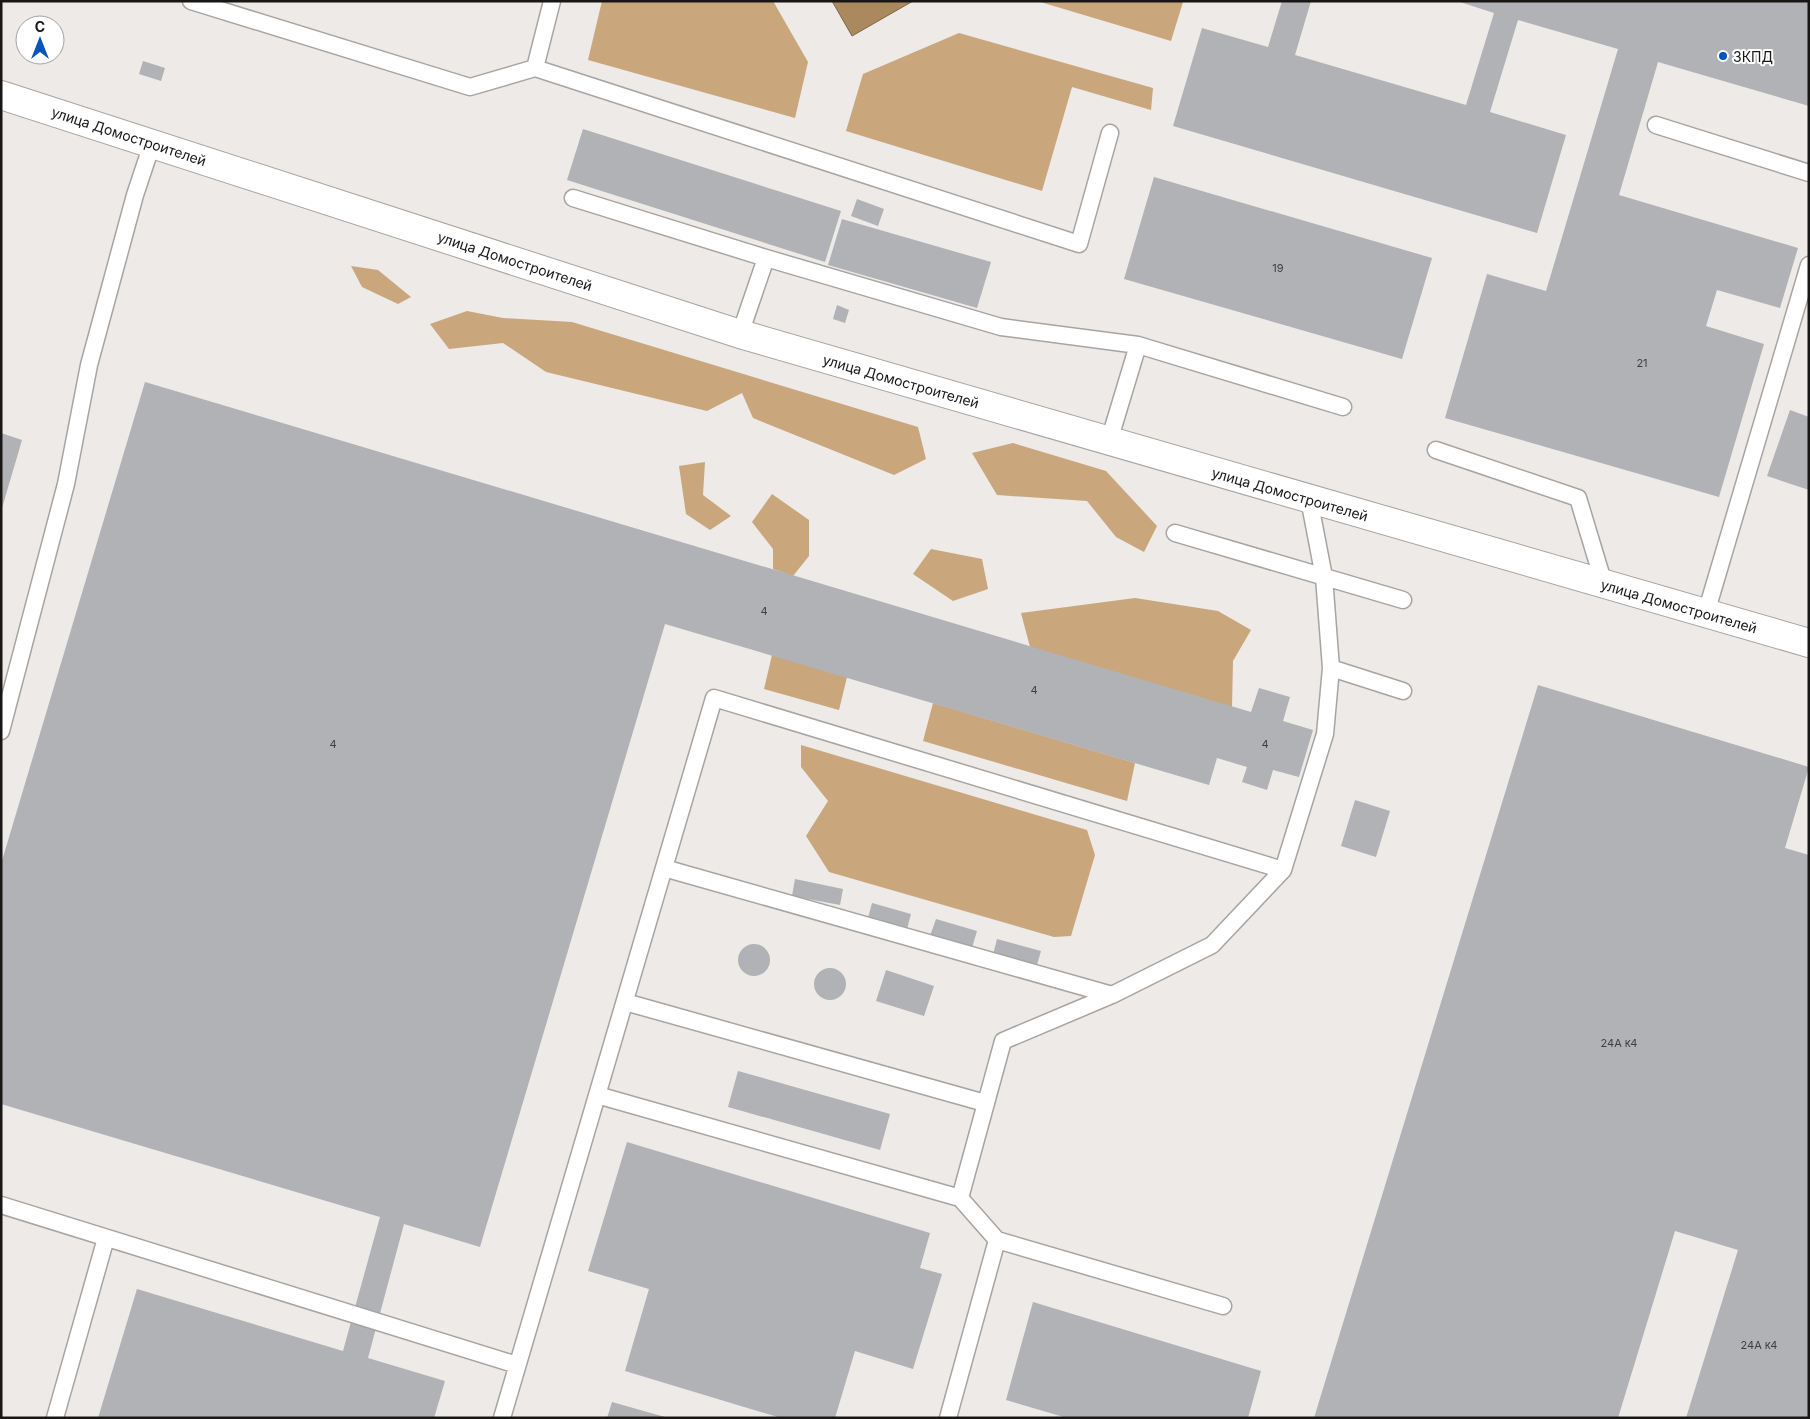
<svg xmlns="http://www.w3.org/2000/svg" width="1810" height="1419" font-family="Inter,sans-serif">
<rect width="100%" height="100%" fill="#edeae7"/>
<path fill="#c9a67c" d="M 602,1 L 773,1 L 808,62 L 795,118 L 588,60 Z
M 1037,1 L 1179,1 L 1183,2 L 1171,41 Z
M 959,33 L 1153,88 L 1151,110 L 1072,87 L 1042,191 L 846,131 L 863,74 Z
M 351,266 L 378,270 L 411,297 L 398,304 L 362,287 Z
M 467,311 L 503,318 L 572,322 L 918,427 L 926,459 L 894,475 L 753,418 L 742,393 L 707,411 L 546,372 L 503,343 L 449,349 L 430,324 Z
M 1013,443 L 1106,471 L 1157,526 L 1144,552 L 1116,537 L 1087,501 L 997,495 L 972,453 Z
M 705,462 L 703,495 L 731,516 L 710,530 L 686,514 L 679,466 Z
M 772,494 L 809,520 L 809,556 L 793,576 L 773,569 L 773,549 L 752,522 Z
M 931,549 L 982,559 L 988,589 L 953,601 L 913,574 Z
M 1135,598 L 1218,611 L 1251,630 L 1233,661 L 1232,707 L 1030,647 L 1021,613 Z
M 772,655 L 847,677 L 839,710 L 764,689 Z
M 933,703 L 1135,763 L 1127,801 L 923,741 Z
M 801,745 L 1087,830 L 1095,855 L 1071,936 L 1054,937 L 829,872 L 806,836 L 828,801 L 801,767 Z"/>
<path fill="#aa895f" stroke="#7e6749" d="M 832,1 L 913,1 L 852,36 Z"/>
<path fill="#b0b2b6" d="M 1282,1 L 1311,1 L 1295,55 L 1466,105 L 1494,13 L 1457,1 L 1809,1 L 1809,106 L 1658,62 L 1619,195 L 1798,248 L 1780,308 L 1717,290 L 1706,326 L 1764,344 L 1719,497 L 1445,418 L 1487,274 L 1546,291 L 1618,49 L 1518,20 L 1490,112 L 1566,135 L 1537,233 L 1173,126 L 1202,28 L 1268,47 Z
M 143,61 L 165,68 L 161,81 L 139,74 Z
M 583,129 L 841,211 L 825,262 L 567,180 Z
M 1154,177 L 1432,258 L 1402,359 L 1124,279 Z
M 857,199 L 884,209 L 878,226 L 851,216 Z
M 842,219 L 991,262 L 977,308 L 828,265 Z
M 837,305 L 849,310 L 845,323 L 833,319 Z
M 145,382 L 1251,712 L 1259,688 L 1290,697 L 1283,721 L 1313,730 L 1299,777 L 1273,770 L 1267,790 L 1242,782 L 1247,767 L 1217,758 L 1209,785 L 665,624 L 480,1247 L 404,1224 L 368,1358 L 445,1381 L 434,1418 L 98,1418 L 137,1289 L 343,1351 L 380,1217 L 1,1104 L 1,864 Z
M 1790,410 L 1809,417 L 1809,490 L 1767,476 Z
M 1,433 L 22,440 L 2,508 L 1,507 Z
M 1538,685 L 1809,767 L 1785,848 L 1809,855 L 1809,1418 L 1686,1418 L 1738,1250 L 1675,1231 L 1618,1418 L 1314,1418 Z
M 1355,800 L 1390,811 L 1376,857 L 1341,846 Z
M 795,879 L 843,889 L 840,905 L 792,896 Z
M 872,903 L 911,914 L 907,929 L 868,918 Z
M 936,919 L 977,931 L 972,948 L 930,936 Z
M 997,939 L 1041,951 L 1036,968 L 993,955 Z
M738 960a16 16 0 1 1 32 0a16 16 0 1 1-32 0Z
M814 984a16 16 0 1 1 32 0a16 16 0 1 1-32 0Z
M 886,970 L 934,986 L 924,1016 L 876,1001 Z
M 738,1071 L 890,1114 L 880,1150 L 728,1107 Z
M 627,1142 L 930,1233 L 920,1268 L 942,1274 L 913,1369 L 855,1351 L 835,1418 L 781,1418 L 625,1371 L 649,1289 L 588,1271 Z
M 1033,1302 L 1261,1371 L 1248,1418 L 1067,1418 L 1006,1400 Z
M 612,1402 L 665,1417 L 665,1418 L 607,1418 Z"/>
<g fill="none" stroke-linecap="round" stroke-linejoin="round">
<g stroke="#a7a4a1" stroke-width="19">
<path id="service" d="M 191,1 L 470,87 L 535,68 L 552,1
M 535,68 L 1079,244 L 1110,133
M 1656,125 L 1809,173
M 573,198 L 766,258 L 1001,327 L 1138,345 L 1343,407
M 740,334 L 766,258
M 1109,441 L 1138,345
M 1436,450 L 1578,498 L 1604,584
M 1175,533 L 1403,600
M 1706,613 L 1809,265
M 1331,668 L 1403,691
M 1,731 L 66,484 L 89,365 L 135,195 L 152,144
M 664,868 L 1112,995
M 625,1002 L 985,1103
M 597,1095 L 960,1198
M 1,1205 L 517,1365
M 997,1240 L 1223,1306
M 55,1418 L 106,1238
M 502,1418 L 714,698 L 1283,870
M 948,1418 L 997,1240 L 960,1198 L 1003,1041 L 1112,995 L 1212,945 L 1283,870 L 1325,734 L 1331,668 L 1324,577 L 1309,499"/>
</g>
<g stroke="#a7a4a1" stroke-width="30">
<path id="minor" d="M 1,95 L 740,334 L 1809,643"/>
</g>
<use href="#service" stroke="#fff" stroke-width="16"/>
<use href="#minor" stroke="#fff" stroke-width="28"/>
</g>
<circle fill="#0953bd" stroke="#fff" stroke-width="2" cx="1723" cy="56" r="5"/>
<g text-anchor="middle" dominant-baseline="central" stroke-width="4" stroke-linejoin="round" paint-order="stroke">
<g font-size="11" fill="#3e3e3e">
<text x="1278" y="268">19</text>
<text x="1642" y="363">21</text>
<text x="764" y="611">4</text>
<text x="1034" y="690">4</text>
<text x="333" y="744">4</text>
<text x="1265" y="744">4</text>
<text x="1619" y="1043">24А к4</text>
<text x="1759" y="1345">24А к4</text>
</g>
<g font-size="14" fill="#181716" stroke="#fff" text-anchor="start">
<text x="1733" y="56">ЗКПД</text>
</g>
<g font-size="14" fill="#181716" stroke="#fff">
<text transform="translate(129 136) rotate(18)">улица Домостроителей</text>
<text transform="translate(515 261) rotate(18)">улица Домостроителей</text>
<text transform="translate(901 381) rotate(16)">улица Домостроителей</text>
<text transform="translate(1290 494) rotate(16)">улица Домостроителей</text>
<text transform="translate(1679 606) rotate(16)">улица Домостроителей</text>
</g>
</g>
<rect width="1810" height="1419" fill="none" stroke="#181716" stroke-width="5"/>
<g transform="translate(40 40)"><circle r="24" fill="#ffffff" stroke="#a3a2a2"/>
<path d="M0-4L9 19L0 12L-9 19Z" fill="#0953bd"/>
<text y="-8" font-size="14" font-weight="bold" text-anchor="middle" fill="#181716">С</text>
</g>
</svg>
